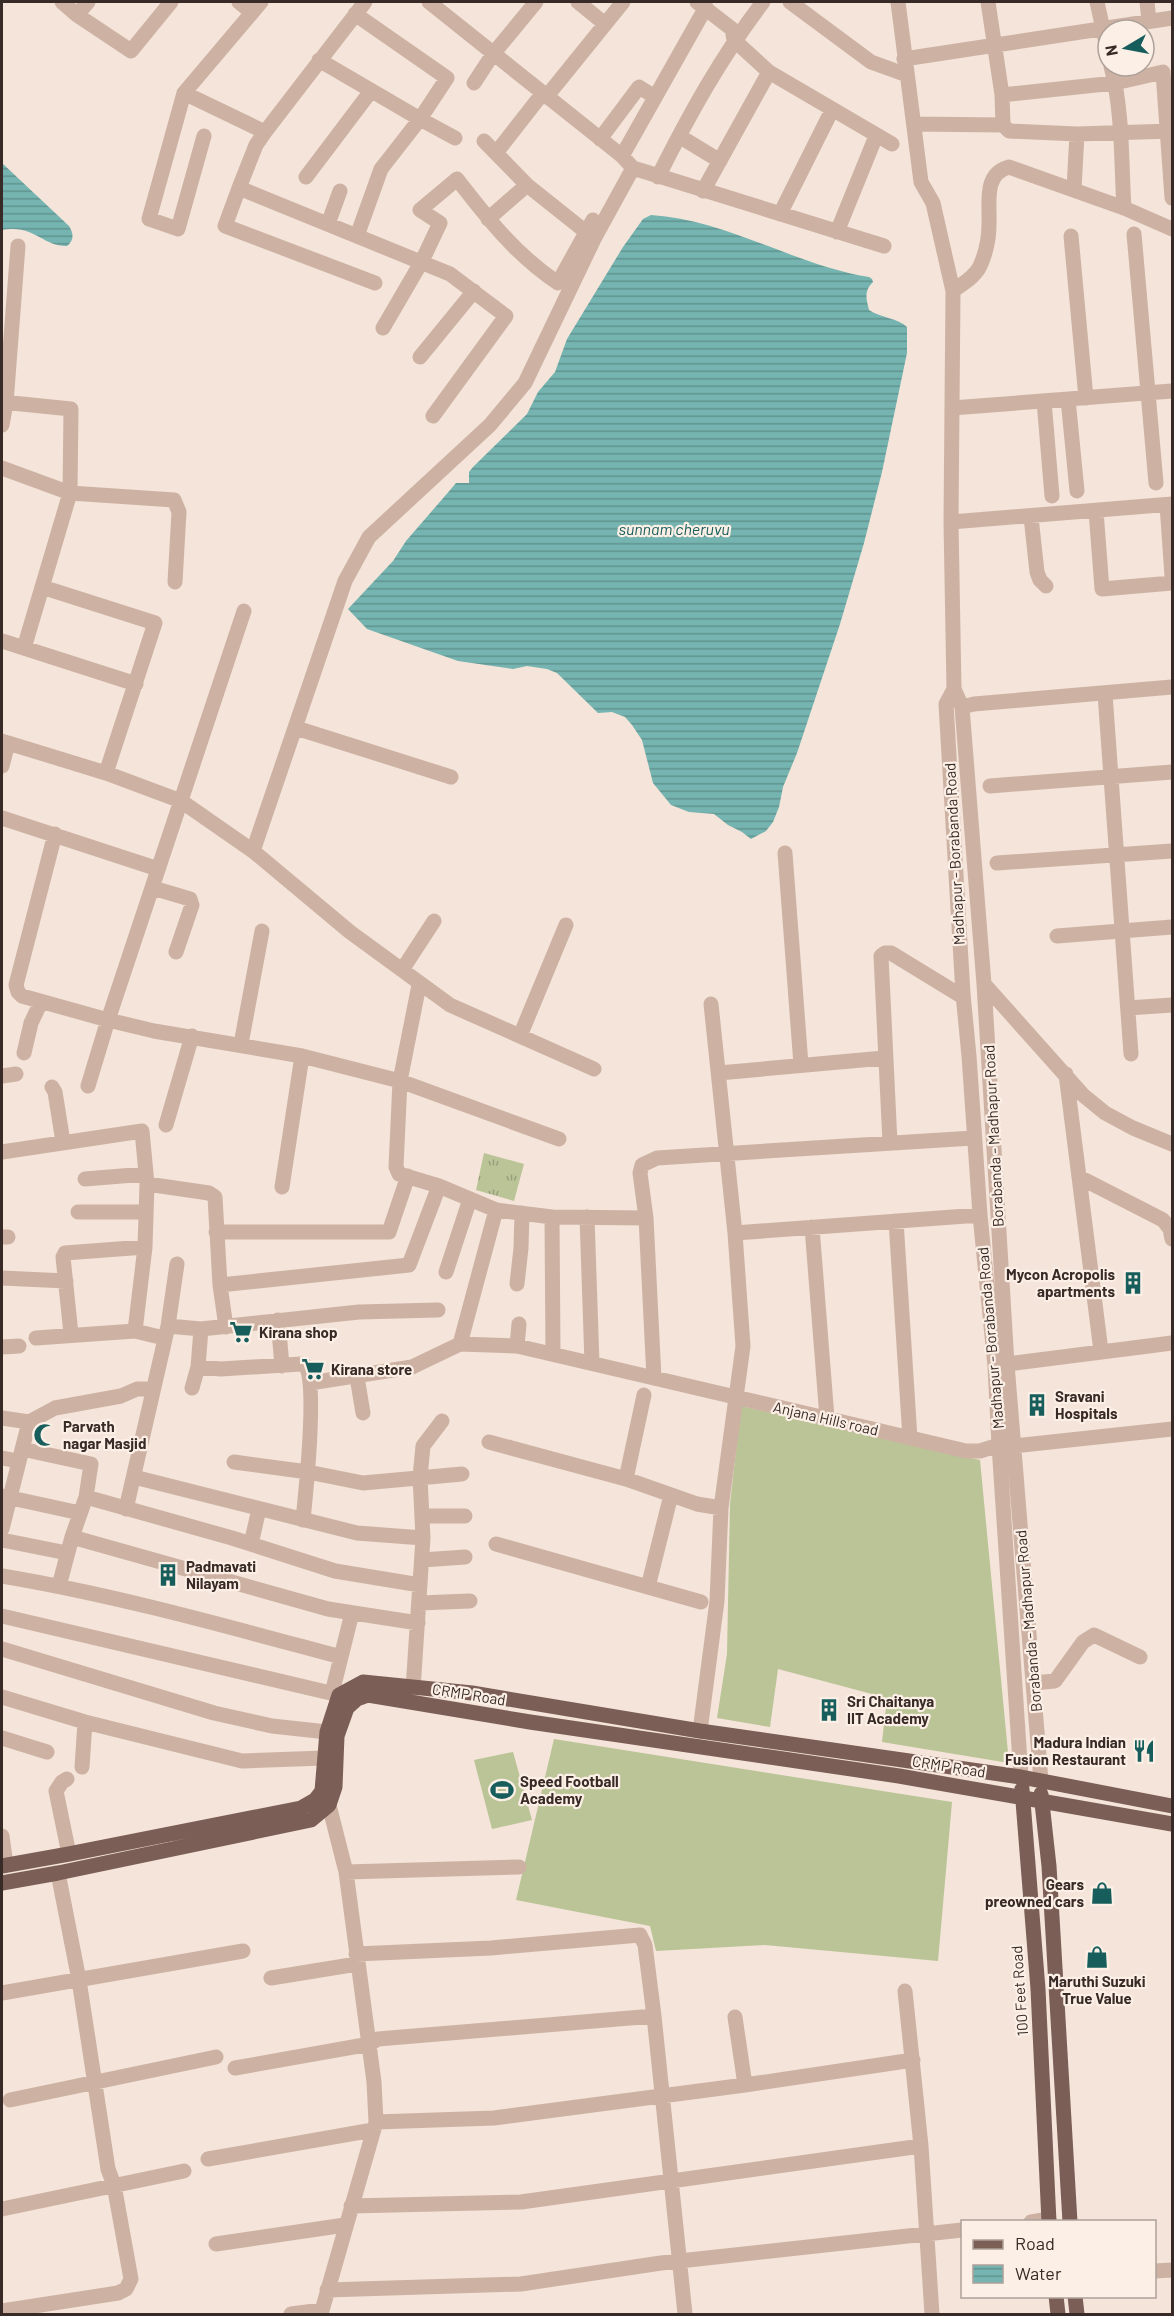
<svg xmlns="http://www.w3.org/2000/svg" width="1174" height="2316" font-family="Barlow,sans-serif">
<defs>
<pattern id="park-tufts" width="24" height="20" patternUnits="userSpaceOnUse" patternTransform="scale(1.5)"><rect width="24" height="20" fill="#bac497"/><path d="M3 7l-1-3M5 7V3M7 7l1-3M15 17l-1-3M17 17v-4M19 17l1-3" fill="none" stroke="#989f7b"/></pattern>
<pattern id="water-rules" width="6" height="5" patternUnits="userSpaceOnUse" patternTransform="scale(1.5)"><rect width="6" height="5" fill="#75b4b0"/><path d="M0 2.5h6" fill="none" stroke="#61938f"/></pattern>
</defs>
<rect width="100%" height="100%" fill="#f4e4d9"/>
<path fill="#bac497" d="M 741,1406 L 980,1460 L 1009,1763 L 882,1742 L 887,1698 L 778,1669 L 770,1727 L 717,1718 L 727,1654 L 730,1504 Z
M 554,1739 L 952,1802 L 938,1961 L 765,1945 L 656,1951 L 650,1926 L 516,1900 Z
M 513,1752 L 532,1820 L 492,1829 L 474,1760 Z"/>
<path fill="url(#park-tufts)" d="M 484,1153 L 524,1164 L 514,1201 L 476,1190 Z"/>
<path fill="url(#water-rules)" d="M 2,163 L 69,226 C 74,234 74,240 67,246 C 41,246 35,224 2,230 Z
M 651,215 C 728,220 794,265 869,277 L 872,279 L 873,282 C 864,291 866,298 869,310 C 881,318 898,318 907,327 L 907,353 L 882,472 L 864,543 L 840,624 L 797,753 L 783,787 L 779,807 L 773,822 L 766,831 L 751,839 L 742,832 L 728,825 L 714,814 L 689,812 L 671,805 L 653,783 L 642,740 L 632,725 L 625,717 L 612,712 L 598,713 L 557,673 L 547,669 L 527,666 L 513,669 L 458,661 L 367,629 L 348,609 L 393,561 L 406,541 L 451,489 L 456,483 L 469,483 L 469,472 L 473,467 L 527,414 L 538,392 L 555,372 L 567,339 L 623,247 L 643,219 Z"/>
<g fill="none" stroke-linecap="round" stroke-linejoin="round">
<path stroke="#cdb2a4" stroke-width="15" d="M 62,2 L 77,15 L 131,51 L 171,2
M 239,2 L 251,12
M 365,2 L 265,132 L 256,145 L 239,188 L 450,274 L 506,316 L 433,416
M 578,2 L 605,24
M 697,2 L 732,29 L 734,40 L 769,72 L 892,144
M 790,2 L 871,62 L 907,75
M 898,2 L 921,182 L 933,203 L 953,291 L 951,522 L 954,689 L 946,704 L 963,994 L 969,1056 L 980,1215 L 995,1366 L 999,1445 L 1021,1777
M 1097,2 L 1108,52
M 1147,2 L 1149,21
M 355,14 L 447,78 L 420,119 L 455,138
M 77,15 L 88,2
M 904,59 L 1172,18
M 319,60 L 420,119 L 381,169 L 357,236
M 1111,66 C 1123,112 1121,161 1124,208
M 474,83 L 493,54 L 536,2
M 184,93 L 265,132
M 1002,95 L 1115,83 L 1163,72 L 1172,198
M 914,124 L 1003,125 L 1002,95 L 988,2
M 1003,125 L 1009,131 L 1077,134 L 1172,131
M 204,136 L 178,229 L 149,219 L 184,93 L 261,2
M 679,136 L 720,161
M 600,139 L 639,87 L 655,97
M 484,141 L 527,185 L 586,232
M 496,153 L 539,98 L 547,96 L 623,2
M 622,156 L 706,7
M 633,168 L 884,246
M 306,177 L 371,91
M 658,177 C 689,115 721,57 763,2
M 239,188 L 225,226 L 375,283
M 1074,189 L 1077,134
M 703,191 L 769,72
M 780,214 L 832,110
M 488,219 L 527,185
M 328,224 L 340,191
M 837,232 L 876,136
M 1134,234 L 1156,483
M 1071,236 L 1086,398
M 953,291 C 962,284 975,277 980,266 C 986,253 989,238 989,224 C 990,203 983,174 1009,167 L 1124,208 L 1172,229
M 383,328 L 422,261 L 440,223 L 420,210 L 457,179 C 488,219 516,255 558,283 L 593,220
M 420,357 L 474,291
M 1068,399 L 1077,491
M 1044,401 L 1052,496
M 2,402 L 71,409 L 70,493 L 24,648
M 952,408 L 1172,391
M 2,425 L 6,403 L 18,246
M 2,468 L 70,493 L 174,500 L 179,512 L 175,582
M 1167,505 L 1172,576
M 1096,511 L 1102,589 L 1172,583
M 1031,517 L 1037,572 L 1040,580 L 1046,586
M 951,522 L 1172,504
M 42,587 L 155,623 L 106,773
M 244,611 L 108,1020 L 154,1031 L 302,1056 L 400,1081 L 559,1139
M 2,641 L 136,684
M 954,689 L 962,707 L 984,984 L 1007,1364 L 1041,1781
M 1105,694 L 1131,1054
M 962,707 L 974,704 L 1172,687
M 296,728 L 451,777
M 2,741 L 8,743 L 2,766
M 8,743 L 106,773 L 181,801 L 253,851 L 350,932 L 450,1005 L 594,1069
M 990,786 L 1172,772
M 2,818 L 158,869
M 55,834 L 16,985 L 18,992 L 22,996 L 108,1020 L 88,1086
M 253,851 L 345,581 L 369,537 L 490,425 L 525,383 L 594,239 L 633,168 L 622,156 L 429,2
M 785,853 L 801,1065
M 997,863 L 1172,851
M 153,888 L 190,899 L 192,905 L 176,952
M 1057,936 L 1172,927
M 402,970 L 434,921
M 984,984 L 1083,1095 L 1105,1113 L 1133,1128 L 1172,1144
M 419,985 L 400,1081 L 396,1167 L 399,1174 L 439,1186 L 496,1210 L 552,1217 L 646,1218
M 1128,1008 L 1172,1005
M 520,1036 L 566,925
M 241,1044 L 262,931
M 24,1053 L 31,1023 L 41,1002
M 719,1073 L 884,1058
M 1066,1074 L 1101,1351
M 2,1076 L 16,1074
M 52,1087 L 55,1092 L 63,1142
M 166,1125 L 192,1036
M 890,1143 L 881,956 L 885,953 L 891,953 L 963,997
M 2,1152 L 142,1131 L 147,1184 L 145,1247 L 135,1331
M 1079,1177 L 1163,1220 L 1170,1229 L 1172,1239
M 85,1179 L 146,1174
M 147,1184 L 209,1193 L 215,1197 L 220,1285 L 226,1327
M 282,1187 L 302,1056
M 78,1212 L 146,1212
M 552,1217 L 553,1354
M 587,1217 L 592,1363
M 896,1221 L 910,1438
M 812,1227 L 827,1418
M 216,1232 L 389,1232 L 408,1176
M 735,1233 L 980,1215
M 2,1237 L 8,1237
M 446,1272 L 470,1199
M 2,1278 L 66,1281
M 517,1284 L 521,1248 L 522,1213
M 220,1285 L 409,1265 L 439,1186
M 278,1320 L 282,1366
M 168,1326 L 201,1329 L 359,1312 L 438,1310
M 71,1334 L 63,1257 L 65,1253 L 145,1247
M 36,1338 L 135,1331 L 164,1338
M 460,1344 L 496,1210
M 517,1346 L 519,1324
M 2,1347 L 19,1346
M 1007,1364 L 1172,1343
M 198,1367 L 221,1369 L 301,1364 L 306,1366 C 317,1387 306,1491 303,1520
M 357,1377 L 363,1413
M 654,1378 L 966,1451 L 980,1451 L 999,1445
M 310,1383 L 412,1367 L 460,1344 L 517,1346 L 654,1378 L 646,1218 L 640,1173 L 642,1165 L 657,1158 L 973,1138
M 192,1388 L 198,1367 L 201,1329
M 2,1418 L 29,1422 L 2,1529
M 29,1422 L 55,1408 L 121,1396 L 137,1389 L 153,1389
M 489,1442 L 626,1479 L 697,1504 L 721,1508
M 1014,1446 L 1172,1429
M 22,1449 L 91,1464 L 86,1497 L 72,1537 L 59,1586
M 2,1458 L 18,1461
M 234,1462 L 308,1472 L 363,1483 L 462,1474
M 134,1477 L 357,1533 L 423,1538 L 420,1477 L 423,1446 L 442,1421
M 626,1479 L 644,1395
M 2,1496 L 80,1513
M 86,1497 L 232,1538 L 335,1571 L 420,1585
M 126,1509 L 168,1326 L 177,1264
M 422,1516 L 465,1516
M 72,1537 L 328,1609 L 418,1623
M 2,1540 L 67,1553
M 251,1544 L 259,1509
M 496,1544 L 701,1602
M 422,1560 L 465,1557
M 2,1576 C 116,1595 229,1627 341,1657
M 648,1587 L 671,1495
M 419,1603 L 470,1601
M 2,1616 L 339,1695
M 2,1649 L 214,1713 L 272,1726 L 327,1732
M 1033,1683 L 1055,1681 L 1083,1642 L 1094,1635 L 1140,1657
M 413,1689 L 423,1538
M 332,1693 L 352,1613
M 2,1697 L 85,1722 L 242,1761 L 324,1758
M 700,1731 L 717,1601 L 721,1508 L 743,1346 L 735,1233 L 711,1004
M 2,1738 L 47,1752
M 82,1767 L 85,1722
M 67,1779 L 62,1782 L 56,1791 L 69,1854
M 2,1836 L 6,1865
M 346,1872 L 519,1867
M 356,1954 L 491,1948 L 640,1935 L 645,1945 L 654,2016 L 685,2314
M 271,1978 L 357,1964
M 905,1991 L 921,2146 L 932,2314
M 2,1993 L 243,1951
M 735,2017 L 745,2085
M 235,2068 L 370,2044 L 378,2039 L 654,2016
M 10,2100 L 216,2057
M 376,2122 L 494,2118 L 745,2085 L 913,2060
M 208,2159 L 373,2130
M 351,2206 L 521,2202 L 921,2146
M 2,2209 L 184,2171
M 1031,2222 L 1049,2219
M 216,2244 L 345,2225
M 1154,2271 L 1172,2270
M 327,2290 L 521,2284 L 661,2263 L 962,2230
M 2,2311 L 118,2293 L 126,2289 L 131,2279 L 114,2185 L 108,2169 L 79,1980 L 58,1873
M 291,2314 L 322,2310
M 321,2314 L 376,2122 L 374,2082 L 346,1872 L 329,1805"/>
<path stroke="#7b5e56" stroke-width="15" d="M 1022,1789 L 1038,1989 L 1049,2222
M 1041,1794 L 1049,1866 L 1070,2222
M 2,1866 L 69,1854 L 301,1808 L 315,1800 L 322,1791 L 327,1732 L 339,1695 L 363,1682 L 472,1693 L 700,1731 L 1021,1777 L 1172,1806
M 2,1883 L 58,1873 L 311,1820 L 329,1805 L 335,1787 L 337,1736 L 347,1708 L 357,1699 L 368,1695 L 530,1722 L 899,1776 L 1172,1824
M 1056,2296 L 1058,2314
M 1075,2296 L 1077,2314"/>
</g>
<defs>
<g id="building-bare" transform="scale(1.8)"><path d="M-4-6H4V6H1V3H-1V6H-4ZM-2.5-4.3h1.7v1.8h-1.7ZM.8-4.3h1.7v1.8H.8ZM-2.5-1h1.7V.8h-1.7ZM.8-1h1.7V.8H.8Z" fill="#175d5b" stroke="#fbefe6" stroke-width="2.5" paint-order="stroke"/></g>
<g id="supermarket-bare" transform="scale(1.8)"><path d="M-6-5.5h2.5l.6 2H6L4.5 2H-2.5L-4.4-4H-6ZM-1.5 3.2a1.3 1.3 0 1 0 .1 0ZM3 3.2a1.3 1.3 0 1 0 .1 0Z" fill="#175d5b" stroke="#fbefe6" stroke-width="2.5" paint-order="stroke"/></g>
<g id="mosque-bare" transform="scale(1.8)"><path d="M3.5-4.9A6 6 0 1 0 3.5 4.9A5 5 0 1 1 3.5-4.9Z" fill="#175d5b" stroke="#fbefe6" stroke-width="2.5" paint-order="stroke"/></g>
<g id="restaurant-bare" transform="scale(1.8)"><path d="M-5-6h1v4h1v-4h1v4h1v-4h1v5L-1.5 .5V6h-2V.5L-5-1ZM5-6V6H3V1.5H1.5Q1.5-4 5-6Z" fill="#175d5b" stroke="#fbefe6" stroke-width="2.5" paint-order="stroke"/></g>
<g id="stadium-bare" transform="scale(1.8)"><path d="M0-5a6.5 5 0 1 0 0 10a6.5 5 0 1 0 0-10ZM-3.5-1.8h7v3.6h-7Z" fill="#175d5b" stroke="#fbefe6" stroke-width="2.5" paint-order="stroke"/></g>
<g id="shop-bare" transform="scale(1.8)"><path d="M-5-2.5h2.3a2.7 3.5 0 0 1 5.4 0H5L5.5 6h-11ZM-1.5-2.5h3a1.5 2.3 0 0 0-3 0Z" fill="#175d5b" stroke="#fbefe6" stroke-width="2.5" paint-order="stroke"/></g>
</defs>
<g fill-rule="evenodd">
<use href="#building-bare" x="1133" y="1283"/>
<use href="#supermarket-bare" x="241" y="1332"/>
<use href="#supermarket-bare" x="313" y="1369"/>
<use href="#building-bare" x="1037" y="1405"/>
<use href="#mosque-bare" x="45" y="1435"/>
<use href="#building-bare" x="168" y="1575"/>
<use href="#building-bare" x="829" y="1710"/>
<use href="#restaurant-bare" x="1144" y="1751"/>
<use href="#stadium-bare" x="502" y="1790"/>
<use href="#shop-bare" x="1102" y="1893"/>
<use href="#shop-bare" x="1097" y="1957"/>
</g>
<g text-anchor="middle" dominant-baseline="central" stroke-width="4.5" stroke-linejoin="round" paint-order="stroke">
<g font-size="15" fill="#382a26" stroke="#fbefe6">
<text transform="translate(954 854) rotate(-93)">Madhapur - Borabanda Road</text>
<text transform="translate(993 1136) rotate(-93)">Borabanda - Madhapur Road</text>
<text transform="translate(990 1338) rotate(-95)">Madhapur - Borabanda Road</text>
<text transform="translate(826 1418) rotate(13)">Anjana Hills road</text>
<text transform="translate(1028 1621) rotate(-95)">Borabanda - Madhapur Road</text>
<text transform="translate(469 1694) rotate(9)">CRMP Road</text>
<text transform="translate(949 1766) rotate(9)">CRMP Road</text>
<text transform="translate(1019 1991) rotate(-94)">100 Feet Road</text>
</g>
<g font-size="15" font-weight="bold" fill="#382a26" stroke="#fbefe6" text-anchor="start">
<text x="1115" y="1274" text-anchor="end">Mycon Acropolis<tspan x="1115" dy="17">apartments</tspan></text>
<text x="259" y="1332">Kirana shop</text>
<text x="331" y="1369">Kirana store</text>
<text x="1055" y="1396">Sravani<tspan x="1055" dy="17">Hospitals</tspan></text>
<text x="63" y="1426">Parvath<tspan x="63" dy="17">nagar Masjid</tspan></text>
<text x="186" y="1566">Padmavati<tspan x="186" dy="17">Nilayam</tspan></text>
<text x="847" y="1701">Sri Chaitanya<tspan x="847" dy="17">IIT Academy</tspan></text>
<text x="1126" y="1742" text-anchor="end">Madura Indian<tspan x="1126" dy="17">Fusion Restaurant</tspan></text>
<text x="520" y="1781">Speed Football<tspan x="520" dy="17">Academy</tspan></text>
<text x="1084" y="1884" text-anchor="end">Gears<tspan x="1084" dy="17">preowned cars</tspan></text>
<text x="1097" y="1981" text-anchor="middle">Maruthi Suzuki<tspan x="1097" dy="17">True Value</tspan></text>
</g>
<g font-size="16" font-style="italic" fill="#175d5b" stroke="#fbefe6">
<text x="674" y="528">sunnam cheruvu</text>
</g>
</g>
<rect width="1174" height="2316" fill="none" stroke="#382a26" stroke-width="6"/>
<rect x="961" y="2220" width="195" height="78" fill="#fbefe6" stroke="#ada099" stroke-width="1.5"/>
<rect x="973" y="2240" width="30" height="9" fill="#7b5e56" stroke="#ada099" stroke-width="1.5"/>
<text x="1015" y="2250" font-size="18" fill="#382a26">Road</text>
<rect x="973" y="2265" width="30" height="18" fill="url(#water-rules)" stroke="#ada099" stroke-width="1.5"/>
<text x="1015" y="2280" font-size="18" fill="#382a26">Water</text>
<g transform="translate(1126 48) rotate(260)"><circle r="28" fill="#fbefe6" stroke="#ada099" stroke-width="1.5"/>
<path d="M0-4.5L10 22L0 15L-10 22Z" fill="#175d5b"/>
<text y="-9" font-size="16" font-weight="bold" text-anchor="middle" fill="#382a26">N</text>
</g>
</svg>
